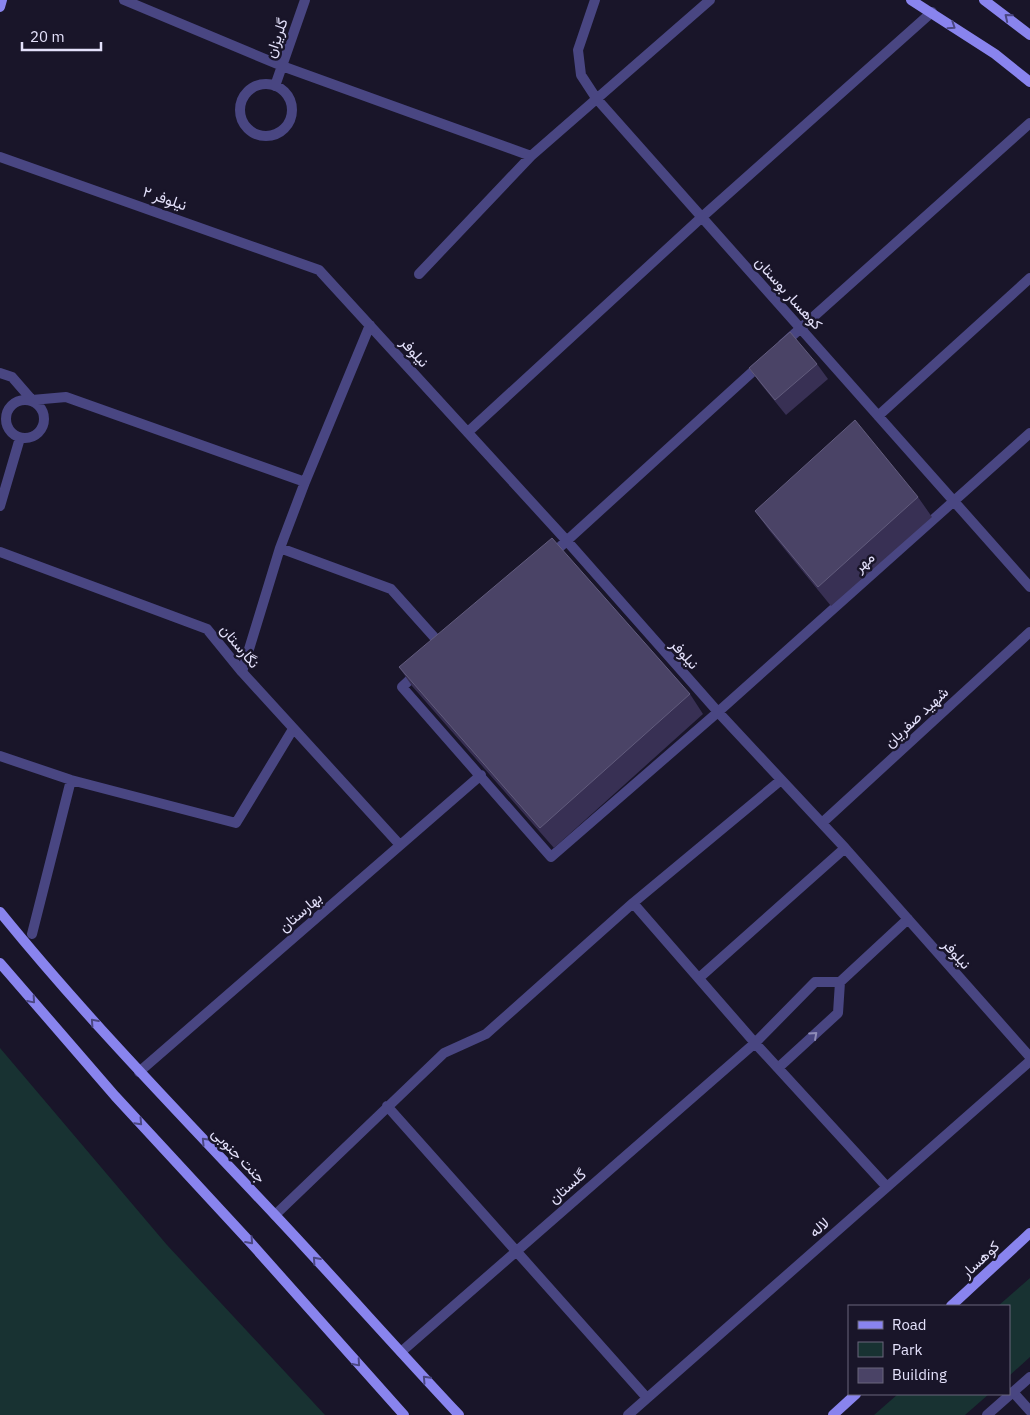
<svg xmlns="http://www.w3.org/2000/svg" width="1030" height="1415" font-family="'IBM Plex Sans',Vazirmatn,sans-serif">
<rect width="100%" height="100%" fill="#191529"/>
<path fill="#183232" d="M 0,1048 L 167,1245 L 325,1415 L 0,1415 Z
M 1030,1278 L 1030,1357 L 1009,1376 L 1009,1306 L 998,1306 Z
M 898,1394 L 989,1394 L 965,1415 L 874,1415 Z"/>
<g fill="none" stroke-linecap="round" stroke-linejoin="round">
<path stroke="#494682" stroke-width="10" d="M 1013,1392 L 1030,1411"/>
<path stroke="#494682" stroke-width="10" d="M 124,0 L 282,66 L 531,156
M 595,0 L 578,50 L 581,75 L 596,98 L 1030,587
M240 110a26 26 0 1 1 52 0a26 26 0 1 1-52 0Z
M 275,86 L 305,0
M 0,157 L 319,270 L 567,541 L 718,712 L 845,848 L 1030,1057
M 419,274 L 531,156 L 710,0
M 783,344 L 1030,123
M 0,373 L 12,377 L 32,400 L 66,397 L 305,482
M6 419a19 19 0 1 1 38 0a19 19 0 1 1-38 0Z
M 878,416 L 1030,278
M 468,432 L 702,217 L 932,12
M 0,506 L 20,438
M 280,548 L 391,589 L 443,647
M 0,552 L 207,629 L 242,672 L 400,845
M 550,556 L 761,364
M 242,672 L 280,548 L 305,482 L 370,325
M 417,673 L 402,687 L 551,857 L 718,712 L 1030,433
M 0,756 L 71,780 L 236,823 L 293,729
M 822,823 L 1030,632
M 633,903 L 755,1043 L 887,1187
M 32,934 L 71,780
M 699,978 L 845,848
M 778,1068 L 838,1013 L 840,982
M 139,1072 L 481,775
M 387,1106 L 647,1398
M 275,1215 L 444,1053 L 486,1034 L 633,903 L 781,780
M 401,1352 L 755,1043 L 815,982 L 840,982 L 908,919
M 628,1415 L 1030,1061
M 987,1415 L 1030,1377"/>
<path stroke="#8984ee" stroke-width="10" d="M 911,0 L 995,54 L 1030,82
M 984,0 L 1030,35
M 0,7 L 2,0
M 0,912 C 86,1018 181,1115 275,1215 C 337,1281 397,1349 459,1415
M 0,963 L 115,1096 L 249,1241 L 404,1415
M 951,1306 L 1030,1233
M 833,1415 L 856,1394"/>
</g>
<path fill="#383054" d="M 817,364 L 828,379 L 786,415 L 760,383 L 749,368 Z
M 918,497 L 932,517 L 831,606 L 769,530 L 755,511 Z
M 399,667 L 690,694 L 703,714 L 554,848 L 412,686 Z"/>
<path fill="#4a4366" stroke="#625c7d" d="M 790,332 L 817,364 L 775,400 L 749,368 Z
M 855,420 L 918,497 L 818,587 L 755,511 Z
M 552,538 L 690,694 L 540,828 L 399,667 Z"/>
<defs><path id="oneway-chevron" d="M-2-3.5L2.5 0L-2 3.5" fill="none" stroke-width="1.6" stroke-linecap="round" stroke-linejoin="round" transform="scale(1.25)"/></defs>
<g stroke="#4b4782">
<use href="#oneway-chevron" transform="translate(1008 17) rotate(-141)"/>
<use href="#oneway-chevron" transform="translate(952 26) rotate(34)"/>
<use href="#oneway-chevron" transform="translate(32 1000) rotate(49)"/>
<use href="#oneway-chevron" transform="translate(94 1022) rotate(-132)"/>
<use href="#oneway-chevron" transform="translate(139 1122) rotate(47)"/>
<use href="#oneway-chevron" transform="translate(205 1141) rotate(-134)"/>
<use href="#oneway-chevron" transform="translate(250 1241) rotate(48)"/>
<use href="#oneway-chevron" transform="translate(316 1260) rotate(-132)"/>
<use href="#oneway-chevron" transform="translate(357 1363) rotate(49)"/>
<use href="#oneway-chevron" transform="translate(426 1379) rotate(-133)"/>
</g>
<use stroke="#8f8cb8" href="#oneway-chevron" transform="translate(814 1035) rotate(-42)"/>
<g text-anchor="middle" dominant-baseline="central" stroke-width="5" stroke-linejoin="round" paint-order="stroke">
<g font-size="15" fill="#e4e1fb" stroke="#191529">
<text transform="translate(276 38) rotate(-71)">گلریزان</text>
<text transform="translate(165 198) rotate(19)">نیلوفر ۲</text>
<text transform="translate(789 293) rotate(48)">کوهسار بوستان</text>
<text transform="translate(415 352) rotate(48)">نیلوفر</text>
<text transform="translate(864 562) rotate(-42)">مهر</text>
<text transform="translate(240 646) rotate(50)">نگارستان</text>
<text transform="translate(685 654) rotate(48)">نیلوفر</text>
<text transform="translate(916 717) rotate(-43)">شهید صفریان</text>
<text transform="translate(300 912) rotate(-41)">بهارستان</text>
<text transform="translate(957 954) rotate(48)">نیلوفر</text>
<text transform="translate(239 1155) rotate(46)">جنت جنوبی</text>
<text transform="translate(567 1186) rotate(-41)">گلستان</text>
<text transform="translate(819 1227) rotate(-41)">لاله</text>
<text transform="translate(980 1259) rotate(-43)">کوهسار</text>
</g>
</g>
<rect x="848" y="1305" width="162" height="90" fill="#191529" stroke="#6a677d"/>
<rect x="858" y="1321" width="25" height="8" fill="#8984ee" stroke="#6a677d"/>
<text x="892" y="1330" font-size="15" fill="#e4e1fb">Road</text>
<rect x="858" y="1342" width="25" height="15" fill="#183232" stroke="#6a677d"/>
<text x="892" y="1355" font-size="15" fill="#e4e1fb">Park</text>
<rect x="858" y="1368" width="25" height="15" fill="#4a4366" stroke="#6a677d"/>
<text x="892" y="1380" font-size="15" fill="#e4e1fb">Building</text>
<path d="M22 42v8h79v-8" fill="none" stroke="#e4e1fb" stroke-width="2.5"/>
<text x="30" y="42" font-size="15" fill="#e4e1fb" stroke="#191529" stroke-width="4" paint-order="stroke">20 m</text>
</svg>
